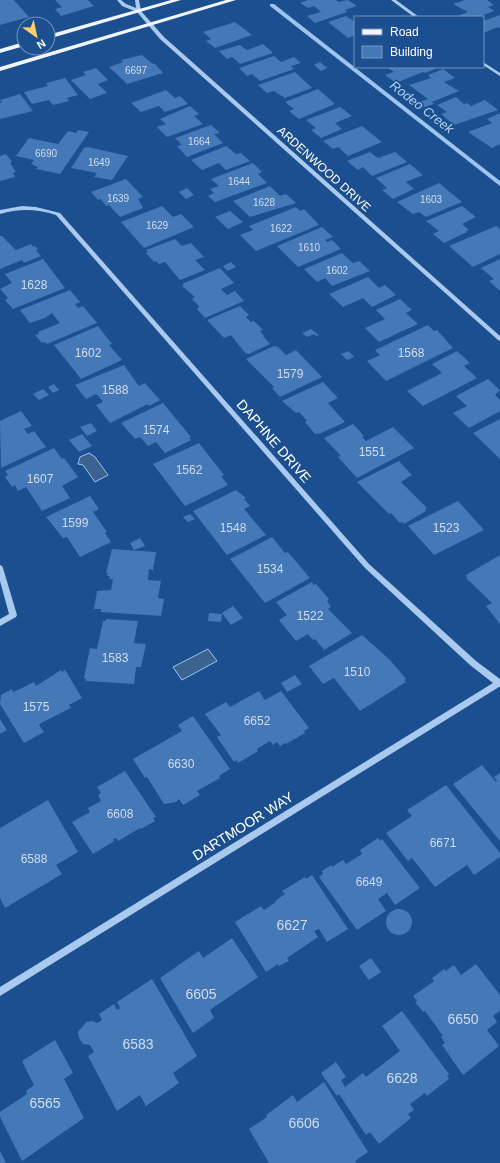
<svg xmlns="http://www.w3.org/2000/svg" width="500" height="1163" font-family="Arial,sans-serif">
<rect width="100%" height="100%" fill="#1b4f8f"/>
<path fill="#3c6290" stroke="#9cc4f0" d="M 89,453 L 95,457 L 108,475 L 95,482 L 83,465 L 78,464 L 80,457 Z
M 208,649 L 217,661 L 182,680 L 173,667 Z"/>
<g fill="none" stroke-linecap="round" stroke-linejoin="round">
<path fill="#9cc4f0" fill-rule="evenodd" d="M 270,4 L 274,4 L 500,181 L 500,186 L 270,6 Z"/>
</g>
<path fill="#4478b7" d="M 0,0 L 14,0 L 29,17 L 0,25 Z
M 55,0 L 88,0 L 94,6 L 61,16 L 55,9 L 62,7 Z
M 308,0 L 336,0 L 338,2 L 348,0 L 357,6 L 345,10 L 347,12 L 315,23 L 307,16 L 321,12 L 314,6 L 308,8 L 300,3 Z
M 465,0 L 487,0 L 494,5 L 488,7 L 494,11 L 481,16 L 483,17 L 459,17 L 457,16 L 468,12 L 453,4 Z
M 500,15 L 500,28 L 498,27 L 483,33 L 483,21 Z
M 346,16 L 355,22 L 355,35 L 348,38 L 328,22 Z
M 235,22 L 252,35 L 215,48 L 206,41 L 211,39 L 203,32 Z
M 263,44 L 273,53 L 240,64 L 232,57 L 227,59 L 219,51 L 240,45 L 247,50 Z
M 142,55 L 151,63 L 155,64 L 163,73 L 127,84 L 109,67 L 123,62 L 121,60 Z
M 274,56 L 281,62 L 294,57 L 301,63 L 291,66 L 294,69 L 260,81 L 252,74 L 247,76 L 239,68 Z
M 320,62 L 327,68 L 321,71 L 314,65 Z
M 387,67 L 440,67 L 425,73 L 423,72 L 396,83 L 385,75 L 394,72 Z
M 96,68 L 108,80 L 98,84 L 107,93 L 90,99 L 71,80 L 86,75 L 83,72 Z
M 443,69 L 455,78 L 444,82 L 459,91 L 432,102 L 434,104 L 422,108 L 416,103 L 428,99 L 409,85 L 431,78 L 428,75 Z
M 295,72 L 312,88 L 285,98 L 274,91 L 267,93 L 258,85 Z
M 65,78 L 78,95 L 67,98 L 69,101 L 53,105 L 49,100 L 32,104 L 24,92 L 48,86 L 46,83 Z
M 318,89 L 335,104 L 299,119 L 289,111 L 294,109 L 285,102 Z
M 166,90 L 175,98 L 180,96 L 188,104 L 165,112 L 159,106 L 141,112 L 131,103 Z
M 20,94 L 33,111 L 0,119 L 0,103 L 2,102 L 0,100 Z
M 456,97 L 464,104 L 467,103 L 471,106 L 485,100 L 498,110 L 454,125 L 441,114 L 447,112 L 437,105 Z
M 190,106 L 199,114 L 194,116 L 203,124 L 167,137 L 157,127 L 166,124 L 160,119 Z
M 340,107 L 352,116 L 335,123 L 342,129 L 321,138 L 311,130 L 316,128 L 306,120 Z
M 500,113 L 500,144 L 492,148 L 468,132 L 492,123 L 487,119 Z
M 211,125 L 220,133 L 214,134 L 223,143 L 187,157 L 177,146 L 182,145 L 175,138 Z
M 362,126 L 382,142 L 348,156 L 338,147 L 333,149 L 323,141 Z
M 78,130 L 89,132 L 60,174 L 36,169 L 38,167 L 31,164 L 34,160 L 16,156 L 29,138 L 58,144 L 68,131 L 76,133 Z
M 226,146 L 236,154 L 241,153 L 250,161 L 226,170 L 219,163 L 202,170 L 191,160 Z
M 88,147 L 128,156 L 112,180 L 94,177 L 97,173 L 71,168 L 84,148 Z
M 370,152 L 378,158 L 395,152 L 407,162 L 372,176 L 363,167 L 358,170 L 347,161 Z
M 6,154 L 12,162 L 10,163 L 16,172 L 13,173 L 15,177 L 0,181 L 0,156 Z
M 253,163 L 262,172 L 258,174 L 267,183 L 215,202 L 208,196 L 214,193 L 210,189 L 219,186 L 211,179 Z
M 410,164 L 423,175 L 406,182 L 414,189 L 393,199 L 382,190 L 387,188 L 376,178 Z
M 126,179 L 143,197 L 138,199 L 143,208 L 120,217 L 109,205 L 106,206 L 101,199 L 98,200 L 91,192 Z
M 439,183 L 462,202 L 426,217 L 419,212 L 413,214 L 397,202 Z
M 270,186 L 280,196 L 286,194 L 296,203 L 250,217 L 233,201 Z
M 187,188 L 194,195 L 186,199 L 179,192 Z
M 162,206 L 173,217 L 181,214 L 194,227 L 144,248 L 121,222 Z
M 462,206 L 476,217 L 462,224 L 469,230 L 466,231 L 467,232 L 444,243 L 433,234 L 439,231 L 426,221 Z
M 296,207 L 300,211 L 304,209 L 319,225 L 256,251 L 240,235 L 253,230 L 249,226 Z
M 230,211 L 243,222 L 228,229 L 215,217 Z
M 496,226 L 500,229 L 500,254 L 473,267 L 449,246 Z
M 322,227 L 333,237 L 325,240 L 328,242 L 332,240 L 341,249 L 298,267 L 277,246 Z
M 0,236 L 2,236 L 16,250 L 31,244 L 33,247 L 35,246 L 38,249 L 36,250 L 41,256 L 24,263 L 22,260 L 0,269 Z
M 175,239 L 182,246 L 191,243 L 204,257 L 195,260 L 205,270 L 180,280 L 165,262 L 159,264 L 156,261 L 154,262 L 146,253 L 148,252 L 146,250 Z
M 342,253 L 353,263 L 359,261 L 370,271 L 332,286 L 325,278 L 317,282 L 304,269 Z
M 43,259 L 65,288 L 13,309 L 5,300 L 8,298 L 0,289 L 12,283 L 5,274 Z
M 500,259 L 500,291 L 489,281 L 494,279 L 481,268 Z
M 231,262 L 236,267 L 227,271 L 223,266 Z
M 220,268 L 234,283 L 221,289 L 227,295 L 235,291 L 244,301 L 205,318 L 197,309 L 199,306 L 192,299 L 195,297 L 182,286 L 184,285 L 182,284 Z
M 368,277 L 379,288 L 385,285 L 396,295 L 372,307 L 363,298 L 343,307 L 329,294 Z
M 70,290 L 80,302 L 75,304 L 78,308 L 83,306 L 97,323 L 47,344 L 45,342 L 42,343 L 35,335 L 39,334 L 38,332 L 60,323 L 52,313 L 45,318 L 30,323 L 20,310 Z
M 400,299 L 412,310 L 406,313 L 418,324 L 379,342 L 365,328 L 385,319 L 376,310 Z
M 240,306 L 249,315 L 246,317 L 251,322 L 254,321 L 263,330 L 260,331 L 264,336 L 263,336 L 270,344 L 249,354 L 245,353 L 231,335 L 224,338 L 207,320 Z
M 428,325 L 434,331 L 437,330 L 453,348 L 386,381 L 367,361 L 380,355 L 375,350 Z
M 98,326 L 112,344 L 109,345 L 122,360 L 81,379 L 54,345 Z
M 311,329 L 319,335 L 316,336 L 314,334 L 307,337 L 302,333 Z
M 274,346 L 278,347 L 286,355 L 296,350 L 322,377 L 280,397 L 272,388 L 274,387 L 246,359 Z
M 349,351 L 354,357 L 347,360 L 341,354 Z
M 457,351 L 470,363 L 464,366 L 477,378 L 423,406 L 407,391 L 442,373 L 432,364 Z
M 124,365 L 139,386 L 145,383 L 160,400 L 149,406 L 148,404 L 110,423 L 96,405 L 103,402 L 101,399 L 96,394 L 86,399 L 75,385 Z
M 488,379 L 500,390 L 495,395 L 500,400 L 500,411 L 469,428 L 453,413 L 467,406 L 456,396 Z
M 323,382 L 338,398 L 328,403 L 345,422 L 319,434 L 318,433 L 315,434 L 305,422 L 307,421 L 299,412 L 296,413 L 282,401 Z
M 54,384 L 59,390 L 53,393 L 48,387 Z
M 43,389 L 49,395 L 39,400 L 33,394 Z
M 163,403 L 191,437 L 189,438 L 191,440 L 165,453 L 156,442 L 148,446 L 140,437 L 135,439 L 121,423 Z
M 21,411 L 32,426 L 24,429 L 28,434 L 34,431 L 46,447 L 1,468 L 0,421 Z
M 500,419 L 500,459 L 473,433 Z
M 91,423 L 97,431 L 87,436 L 80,427 Z
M 353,424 L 364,436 L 362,437 L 366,441 L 393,427 L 414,448 L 357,478 L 338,457 L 341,456 L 324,438 Z
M 82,434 L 92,446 L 79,452 L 69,440 Z
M 199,443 L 224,475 L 221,476 L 228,485 L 185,506 L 153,464 Z
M 54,448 L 62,459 L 64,458 L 78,477 L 62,486 L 70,498 L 42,511 L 26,487 L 18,491 L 15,485 L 12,487 L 5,477 L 8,475 L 5,471 Z
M 399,461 L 412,475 L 401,482 L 427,508 L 425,509 L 426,511 L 404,524 L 402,522 L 400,523 L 391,513 L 389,514 L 357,482 Z
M 236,490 L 246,498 L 244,499 L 250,506 L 244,509 L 266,535 L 227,555 L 193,511 Z
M 90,496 L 99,509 L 93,512 L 107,532 L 105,533 L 111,542 L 80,557 L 67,537 L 63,538 L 46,517 Z
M 458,501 L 484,530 L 434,555 L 408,526 Z
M 190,514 L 195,519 L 188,522 L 183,517 Z
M 272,537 L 285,553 L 288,552 L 310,578 L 265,603 L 230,559 Z
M 140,538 L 145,546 L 134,550 L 130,543 Z
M 112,549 L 156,552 L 153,570 L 149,569 L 148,580 L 161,581 L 158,598 L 164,599 L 161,616 L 101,612 L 101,609 L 94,609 L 97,591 L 111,590 L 113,579 L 109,579 L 110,576 L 107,576 L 108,573 L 106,573 Z
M 500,555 L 500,624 L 486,606 L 492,603 L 466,578 L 467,577 L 466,575 Z
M 312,582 L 314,585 L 316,584 L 329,599 L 327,601 L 331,607 L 328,609 L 352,633 L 324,650 L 315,639 L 313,640 L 308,634 L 296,641 L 279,620 L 287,615 L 276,602 Z
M 233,606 L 243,618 L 231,625 L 222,613 Z
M 209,613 L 222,614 L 221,622 L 208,621 Z
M 106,619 L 138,621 L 134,643 L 146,644 L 141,667 L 136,667 L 134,684 L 86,681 L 86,679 L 84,678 L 90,648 L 97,649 L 103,621 L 105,621 Z
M 362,635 L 390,660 L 406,679 L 404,680 L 406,682 L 360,711 L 334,678 L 323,684 L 309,666 Z
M 61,670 L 62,672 L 65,670 L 82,698 L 69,705 L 71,708 L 41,723 L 39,725 L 44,732 L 24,743 L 0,704 L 1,695 L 12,689 L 13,692 L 18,690 L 34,682 L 36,686 Z
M 295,675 L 302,684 L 287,692 L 281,683 Z
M 259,691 L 265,700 L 281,691 L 309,728 L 304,731 L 305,733 L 286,744 L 285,743 L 280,746 L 277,742 L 273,745 L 270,741 L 257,749 L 258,751 L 238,763 L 237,760 L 234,762 L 217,737 L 221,735 L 205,714 L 226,702 L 230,707 Z
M 193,716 L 230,769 L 219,776 L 220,778 L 197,791 L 200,795 L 183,805 L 179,799 L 176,802 L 164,804 L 147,777 L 145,778 L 133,759 L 182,731 L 178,725 Z
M 0,719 L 7,730 L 0,734 Z
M 482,765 L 496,782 L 497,781 L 494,777 L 500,773 L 500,841 L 453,784 Z
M 125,771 L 156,817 L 153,818 L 155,821 L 141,829 L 140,828 L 118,841 L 116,838 L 113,839 L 114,841 L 93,854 L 72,822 L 90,812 L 88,808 L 101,801 L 98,795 L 101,793 L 97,787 Z
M 446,785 L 500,853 L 500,857 L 474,875 L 467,865 L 435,887 L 412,858 L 408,861 L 386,833 L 412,816 L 407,810 Z
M 48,800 L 78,852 L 56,865 L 62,874 L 5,908 L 0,898 L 0,828 Z
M 378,838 L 380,841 L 382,839 L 420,888 L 395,905 L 387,893 L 378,899 L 386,911 L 357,930 L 319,877 L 323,874 L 322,871 L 331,865 L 332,867 L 343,860 L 346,864 L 362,854 L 360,850 Z
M 312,875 L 348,929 L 327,942 L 319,929 L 314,931 L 318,937 L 287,958 L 289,961 L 279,966 L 278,964 L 266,972 L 235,922 L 261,906 L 264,910 L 276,902 L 275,901 L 285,894 L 282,891 L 305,877 L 306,879 Z
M386 922a13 13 0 1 1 26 0a13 13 0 1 1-26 0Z
M 232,938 L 258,977 L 210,1010 L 214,1018 L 193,1033 L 160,978 L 199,951 L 203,958 Z
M 371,958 L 381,972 L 369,980 L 359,966 Z
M 476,964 L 500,995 L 500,1011 L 493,1016 L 497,1022 L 487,1030 L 499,1046 L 463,1075 L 442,1045 L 445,1043 L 441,1037 L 443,1036 L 425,1011 L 423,1012 L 415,1002 L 417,1001 L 413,996 L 434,981 L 432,978 L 444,969 L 446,971 L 454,965 L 461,975 Z
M 152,979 L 197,1056 L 173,1073 L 179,1083 L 146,1106 L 140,1095 L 117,1111 L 88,1056 L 94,1052 L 90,1045 L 83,1044 L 79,1038 L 78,1032 L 86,1022 L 92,1021 L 97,1023 L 102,1020 L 99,1014 L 114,1004 L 117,1010 L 120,1008 L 117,1002 Z
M 402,1011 L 449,1074 L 447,1076 L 449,1079 L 427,1096 L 425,1093 L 410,1104 L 414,1110 L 408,1114 L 411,1118 L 379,1144 L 370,1132 L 366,1135 L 339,1094 L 337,1096 L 321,1073 L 336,1062 L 346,1077 L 341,1080 L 345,1087 L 363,1073 L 366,1077 L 400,1051 L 382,1026 Z
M 55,1040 L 73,1073 L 64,1079 L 84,1118 L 22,1161 L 0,1117 L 0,1112 L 27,1094 L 26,1091 L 34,1085 L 22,1061 Z
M 324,1082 L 368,1152 L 355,1161 L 356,1163 L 269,1163 L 249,1129 L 267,1117 L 266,1115 L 293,1095 L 297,1102 Z
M 0,1151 L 6,1163 L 0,1163 Z"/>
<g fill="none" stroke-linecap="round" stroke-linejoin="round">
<path fill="#a9c9ee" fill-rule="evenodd" d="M 117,0 L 121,0 L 126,4 L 136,8 L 135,0 L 139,0 L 141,11 L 164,37 L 500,336 L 500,341 L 498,340 L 160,39 L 137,12 L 122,6 Z
M 391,0 L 396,0 L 419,17 L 414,17 Z
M 483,62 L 500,73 L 500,76 L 483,65 Z
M 22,206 L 36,207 L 60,213 L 369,564 L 476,661 L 500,679 L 500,687 L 499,687 L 0,996 L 0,987 L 493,683 L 470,665 L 365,568 L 56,215 C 37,209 20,208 0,214 L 0,210 Z
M 0,565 L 2,566 L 3,568 L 17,615 L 16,617 L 0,626 L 0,619 L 9,614 L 0,581 Z"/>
<path fill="#f0f6ff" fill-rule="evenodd" d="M 171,0 L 181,0 L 48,39 L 48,35 Z
M 226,0 L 236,0 L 0,71 L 0,67 Z
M 24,42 L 24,46 L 0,53 L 0,49 Z"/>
</g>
<g text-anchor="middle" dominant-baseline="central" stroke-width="3" stroke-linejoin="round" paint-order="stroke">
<g font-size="10" fill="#d0dded">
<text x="136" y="70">6697</text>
<text x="199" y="141">1664</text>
<text x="46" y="153">6690</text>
<text x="99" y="162">1649</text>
<text x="239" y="181">1644</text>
<text x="118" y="198">1639</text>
<text x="431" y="199">1603</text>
<text x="264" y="202">1628</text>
<text x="157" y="225">1629</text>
<text x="281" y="228">1622</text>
<text x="309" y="247">1610</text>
<text x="337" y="270">1602</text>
</g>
<g font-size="12" fill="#fff" stroke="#1b4f8f">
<text transform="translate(324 169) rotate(42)">ARDENWOOD DRIVE</text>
</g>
<g font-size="12" fill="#d0dded">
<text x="34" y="285">1628</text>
<text x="88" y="353">1602</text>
<text x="411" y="353">1568</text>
<text x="290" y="374">1579</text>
<text x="115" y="390">1588</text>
<text x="156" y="430">1574</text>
<text x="372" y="452">1551</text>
<text x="189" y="470">1562</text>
<text x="40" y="479">1607</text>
<text x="75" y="523">1599</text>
<text x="233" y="528">1548</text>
<text x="446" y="528">1523</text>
<text x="270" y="569">1534</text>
<text x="310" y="616">1522</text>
<text x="115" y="658">1583</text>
<text x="357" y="672">1510</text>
<text x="36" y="707">1575</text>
<text x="257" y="721">6652</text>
<text x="181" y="764">6630</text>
<text x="120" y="814">6608</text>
<text x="443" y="843">6671</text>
<text x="34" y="859">6588</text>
<text x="369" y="882">6649</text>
</g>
<g font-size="13" font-style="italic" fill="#b5d3f5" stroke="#1b4f8f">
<text transform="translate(422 107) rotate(38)">Rodeo Creek</text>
</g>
<g font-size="14" fill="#fff" stroke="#1b4f8f">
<text transform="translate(274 441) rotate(49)">DAPHNE DRIVE</text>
<text transform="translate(243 826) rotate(-32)">DARTMOOR WAY</text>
</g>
<g font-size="14" fill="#d0dded">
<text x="292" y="925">6627</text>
<text x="201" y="994">6605</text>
<text x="463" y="1019">6650</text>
<text x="138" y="1044">6583</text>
<text x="402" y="1078">6628</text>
<text x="45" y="1103">6565</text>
<text x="304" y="1123">6606</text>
</g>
</g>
<rect x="354" y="16" width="130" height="52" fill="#1b4f8f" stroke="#7695bc"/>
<rect x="362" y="29" width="20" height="6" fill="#f0f6ff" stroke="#7695bc"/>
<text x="390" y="36" font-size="12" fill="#ffffff">Road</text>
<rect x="362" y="46" width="20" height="12" fill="#4478b7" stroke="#7695bc"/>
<text x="390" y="56" font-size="12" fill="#ffffff">Building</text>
<g transform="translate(36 36) rotate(147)"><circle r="19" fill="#1b4f8f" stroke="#7695bc"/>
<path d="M0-3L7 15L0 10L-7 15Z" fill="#ffd166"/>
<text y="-6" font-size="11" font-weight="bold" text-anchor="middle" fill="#ffffff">N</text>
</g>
</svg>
